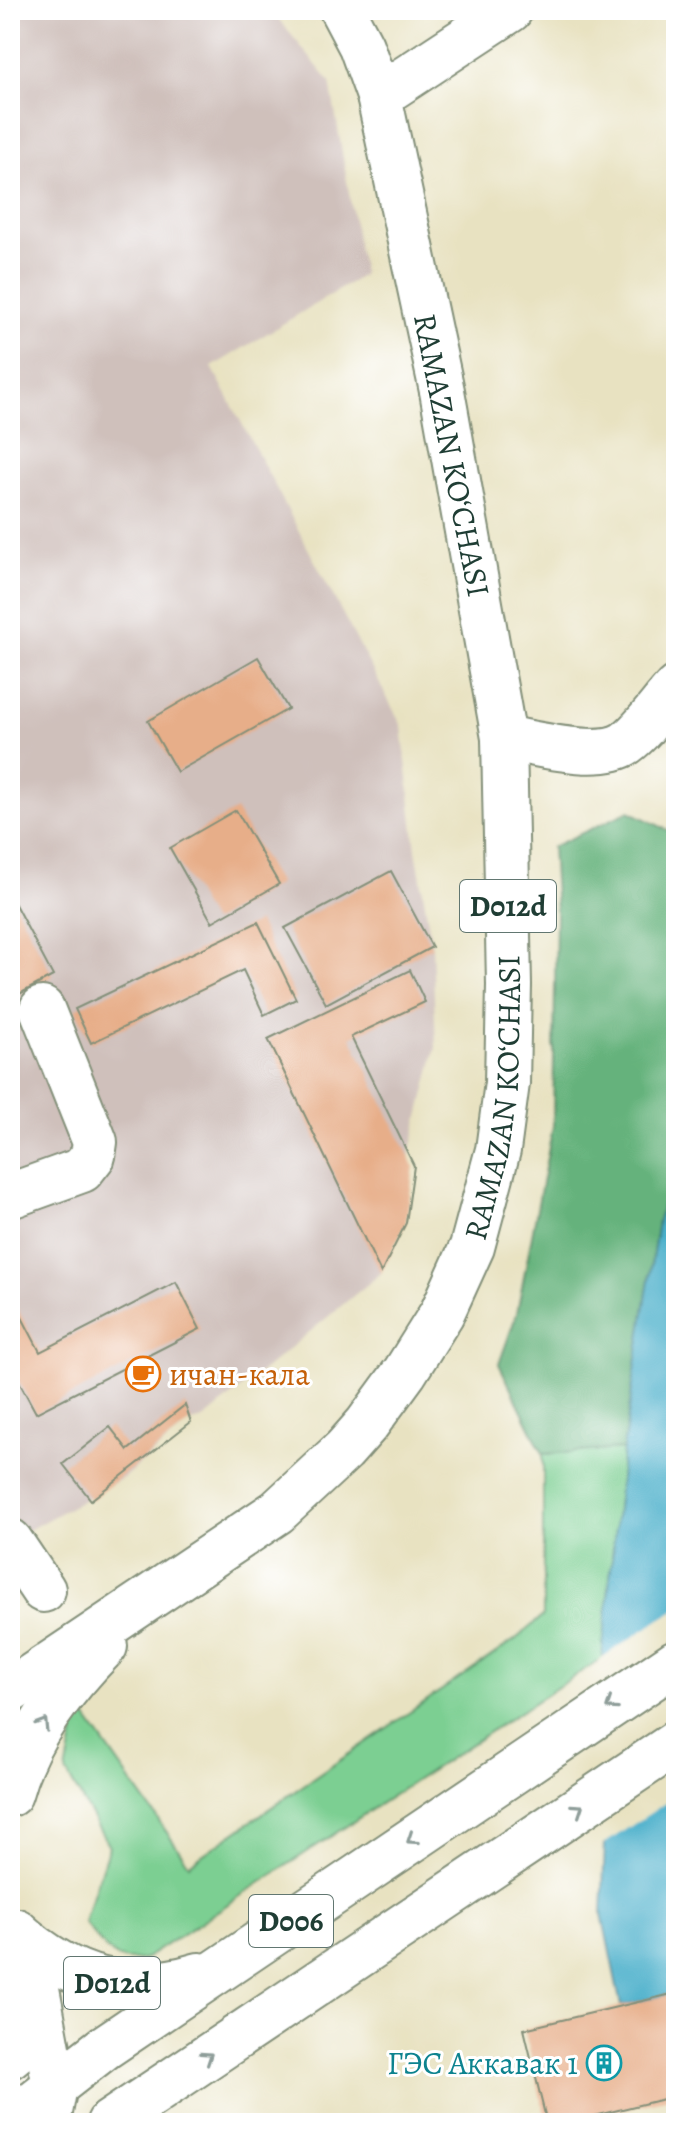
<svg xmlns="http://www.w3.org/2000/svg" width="686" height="2133" font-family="Alegreya,serif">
<rect width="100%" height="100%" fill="#fff"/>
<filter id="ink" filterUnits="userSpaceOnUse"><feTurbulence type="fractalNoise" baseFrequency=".0125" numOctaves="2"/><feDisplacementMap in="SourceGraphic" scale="16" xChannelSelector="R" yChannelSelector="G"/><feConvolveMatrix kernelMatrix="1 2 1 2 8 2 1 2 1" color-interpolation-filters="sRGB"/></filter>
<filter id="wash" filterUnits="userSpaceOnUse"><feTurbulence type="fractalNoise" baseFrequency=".006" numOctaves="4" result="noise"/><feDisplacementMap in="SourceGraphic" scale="32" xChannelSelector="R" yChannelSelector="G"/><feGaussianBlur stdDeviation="1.8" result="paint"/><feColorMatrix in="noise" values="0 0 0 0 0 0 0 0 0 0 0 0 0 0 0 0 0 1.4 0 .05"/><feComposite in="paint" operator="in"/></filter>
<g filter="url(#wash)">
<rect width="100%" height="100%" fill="#e8e2c1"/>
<path fill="#cfc0bb" d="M 10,10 L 271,10 L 330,82 L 363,275 L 212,367 L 402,726 L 416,849 L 432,947 L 436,1047 L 381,1273 L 204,1419 L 191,1422 L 123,1478 L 10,1540 Z"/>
<path fill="#7ccf92" stroke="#4e8663" stroke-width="2" d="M 623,1449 L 602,1658 L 146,1958 C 115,1968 101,1944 84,1922 L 109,1846 L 66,1772 L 79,1707 L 189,1864 L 516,1639 L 543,1616 L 543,1454 Z"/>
<path fill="#65b27c" stroke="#427858" stroke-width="2" d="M 629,811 L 676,834 L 676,1161 L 658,1221 L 623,1449 L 543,1454 L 499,1364 L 517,1313 L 553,1126 L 556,913 L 552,847 Z"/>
<path fill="#4aafca" stroke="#34767f" stroke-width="2" d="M 676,1161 L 676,1993 L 621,2006 L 602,1914 L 605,1843 L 602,1658 L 623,1449 L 658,1221 Z"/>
<path fill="#e8e2c1" d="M 676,1609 L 676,1796 L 601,1846 L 598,1660 Z"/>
<g id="blocks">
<path fill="#e7ae89" d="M 258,657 L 288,709 L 177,772 L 148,721 Z
M 236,810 L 279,884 L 212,922 L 170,848 Z
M 391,871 L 432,947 L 326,1004 L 285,928 Z
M 10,895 L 53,976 L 10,999 Z
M 258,922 L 296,999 L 264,1015 L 243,970 L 91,1043 L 75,1009 Z
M 410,970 L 425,1002 L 351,1037 L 414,1166 L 406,1223 L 381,1273 L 268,1039 Z
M 176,1282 L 200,1329 L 36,1413 L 10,1365 L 10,1307 L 15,1304 L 40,1352 Z
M 185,1405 L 191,1422 L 91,1500 L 63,1464 L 110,1427 L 128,1450 Z
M 676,1993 L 676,2096 L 565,2123 L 547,2123 L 524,2029 Z"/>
</g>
</g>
<g filter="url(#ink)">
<use href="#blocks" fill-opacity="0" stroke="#84907a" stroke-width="2"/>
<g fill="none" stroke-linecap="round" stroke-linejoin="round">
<g stroke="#84907a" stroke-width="48">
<path id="minor" d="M 379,96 L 510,10
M 504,738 C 534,743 600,761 626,743 C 645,729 660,705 676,688
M 10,1196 L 82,1170 L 93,1156 L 95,1142 L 42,1009
M 10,1541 L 43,1590"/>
</g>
<g stroke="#84907a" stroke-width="48">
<g id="major">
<path id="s1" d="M 10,1691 L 277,1512 L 344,1450 L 367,1424 L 405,1372 L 442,1313 L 472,1247 L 498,1150 L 507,1083 L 509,985 L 504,738 L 442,391 L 379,96 L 361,46 L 342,10"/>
<path d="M 10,1794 C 25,1737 64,1688 105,1646"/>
<path d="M 16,1931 C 70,1980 128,1997 199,1975"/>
<path d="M 16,1931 L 35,1978 L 55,2086 L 50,2112"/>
<path d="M 10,2056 C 30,2041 34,2021 36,1997"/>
<path d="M 10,2121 L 105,2047 L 676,1662"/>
<path d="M 109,2123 L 676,1743"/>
</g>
</g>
<use href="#minor" stroke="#fff" stroke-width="44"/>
<use href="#major" stroke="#fff" stroke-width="44"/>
</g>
<defs><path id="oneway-chevron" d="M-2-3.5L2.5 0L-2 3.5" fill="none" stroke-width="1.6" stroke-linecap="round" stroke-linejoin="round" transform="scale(2)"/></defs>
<g stroke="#8f9e9a">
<use href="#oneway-chevron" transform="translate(611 1705) rotate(146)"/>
<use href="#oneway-chevron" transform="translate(43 1724) rotate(-58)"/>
<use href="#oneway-chevron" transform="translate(578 1809) rotate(-34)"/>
<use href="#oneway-chevron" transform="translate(412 1839) rotate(146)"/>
<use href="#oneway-chevron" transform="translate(207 2057) rotate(-34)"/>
</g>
</g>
<defs>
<g id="cafe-ring" transform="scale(1.8)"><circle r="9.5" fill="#fff" stroke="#e8710a" stroke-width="1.5"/><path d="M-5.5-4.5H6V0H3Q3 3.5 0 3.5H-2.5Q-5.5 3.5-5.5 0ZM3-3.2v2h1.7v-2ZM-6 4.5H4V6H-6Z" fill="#e8710a"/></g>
<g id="building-ring" transform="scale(1.8)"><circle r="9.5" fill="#fff" stroke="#0f9aa8" stroke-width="1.5"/><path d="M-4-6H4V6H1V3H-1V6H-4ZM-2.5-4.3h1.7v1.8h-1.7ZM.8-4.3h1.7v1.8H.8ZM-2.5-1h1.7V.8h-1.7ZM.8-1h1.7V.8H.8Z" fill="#0f9aa8"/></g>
</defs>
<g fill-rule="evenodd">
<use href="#cafe-ring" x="143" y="1374"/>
<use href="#building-ring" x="604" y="2063"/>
</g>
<g text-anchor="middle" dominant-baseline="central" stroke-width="6" stroke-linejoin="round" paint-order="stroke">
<g fill="#fff" stroke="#627771" stroke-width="2">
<rect x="460" y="880" width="96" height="52" rx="6"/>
<rect x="249" y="1895" width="84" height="52" rx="6"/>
<rect x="64" y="1957" width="96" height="52" rx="6"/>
</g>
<g font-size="30" font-weight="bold" fill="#1f3d34">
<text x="508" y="906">D012d</text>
<text x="291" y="1921">D006</text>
<text x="112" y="1983">D012d</text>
</g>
<g font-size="32" fill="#1f3d34" stroke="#fff">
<text transform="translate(452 455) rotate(79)">RAMAZAN KO‘CHASI</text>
<text stroke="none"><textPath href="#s1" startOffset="806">RAMAZAN KO‘CHASI</textPath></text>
</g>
<g font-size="32" fill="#c56008" stroke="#fff" text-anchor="start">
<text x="169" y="1374">ичан-кала</text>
</g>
<g font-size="32" fill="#0d838f" stroke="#fff" text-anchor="end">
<text x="578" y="2063">ГЭС Аккавак 1</text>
</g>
</g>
<rect width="686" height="2133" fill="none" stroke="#fff" stroke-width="40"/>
</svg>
